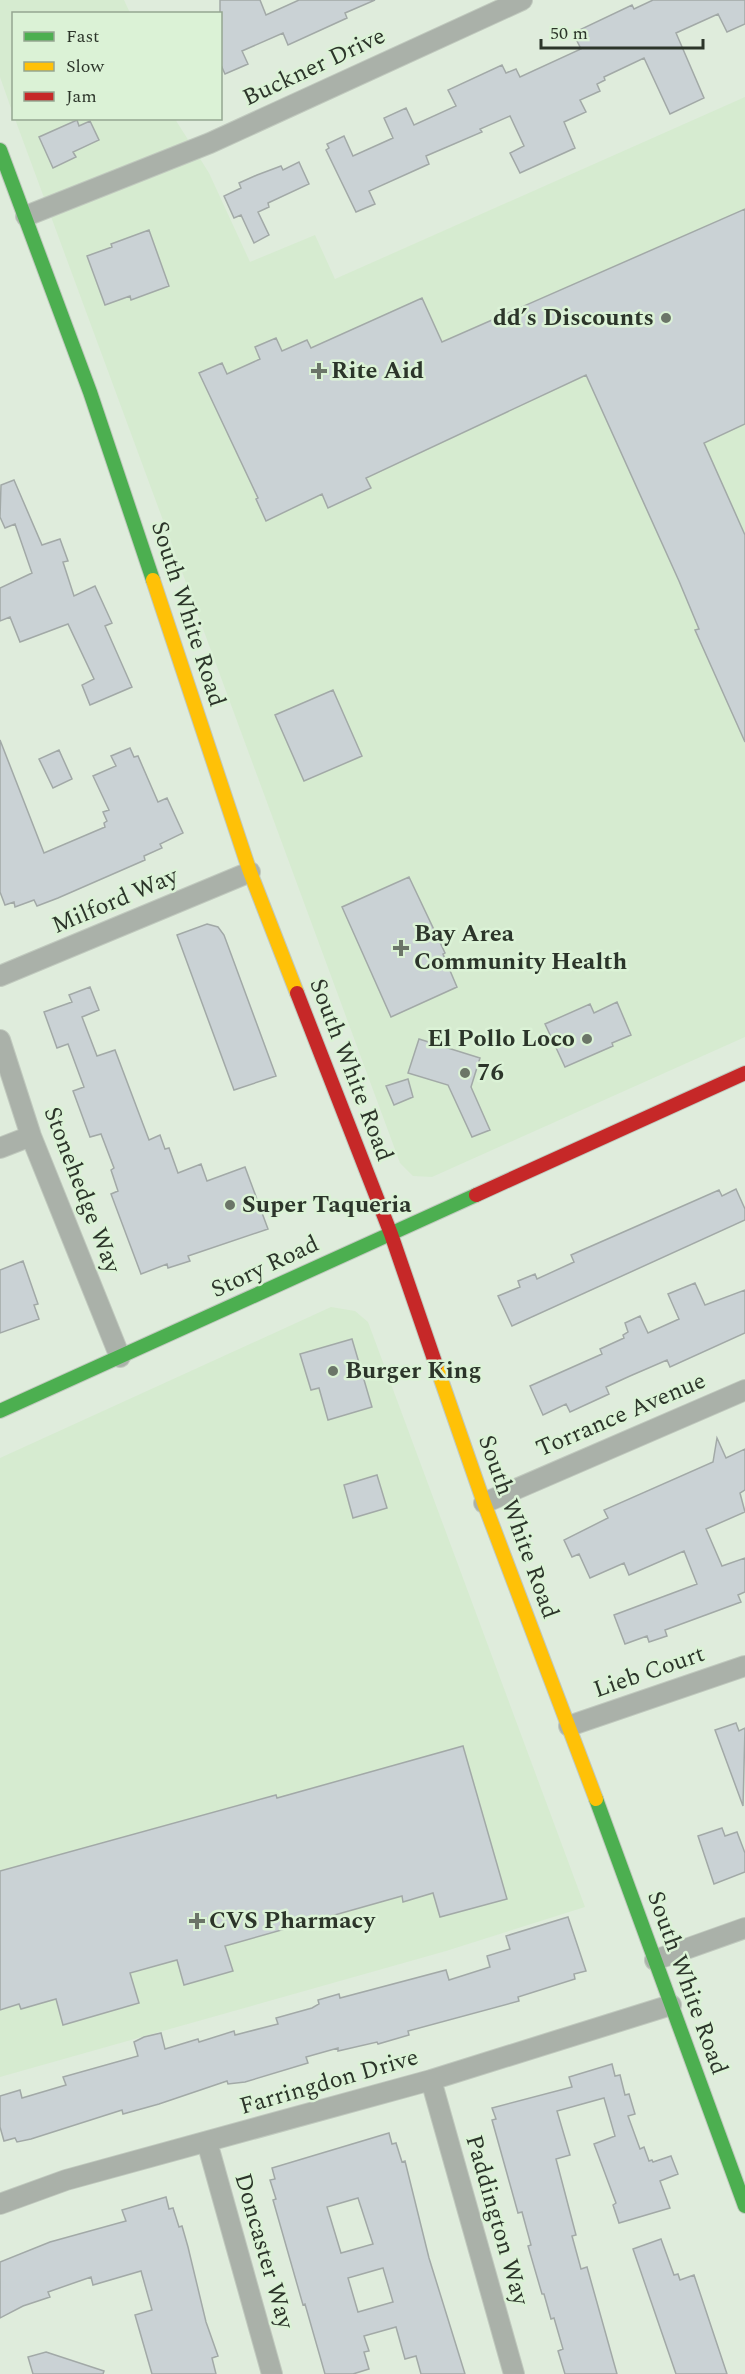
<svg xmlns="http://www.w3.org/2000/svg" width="745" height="2374" font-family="Spectral,serif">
<rect width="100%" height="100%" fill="#dfecdc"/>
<path fill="#d6ebd0" d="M 0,0 L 124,0 L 130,13 L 14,14 L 13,114 L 0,77 Z
M 745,97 L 745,1037 L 432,1177 L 413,1176 L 400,1163 L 15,119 L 175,119 L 209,173 L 250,262 L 315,235 L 335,279 Z
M 331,1307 L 355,1311 L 368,1322 L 585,1907 L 446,1951 L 0,2077 L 0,1458 Z"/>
<path fill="#cad2d5" stroke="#a2a9a7" stroke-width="1.5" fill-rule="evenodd" d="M 220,0 L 260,0 L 266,15 L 299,0 L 375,0 L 345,13 L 347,18 L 288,45 L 283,33 L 242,51 L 248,64 L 225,74 L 220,63 Z
M 653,0 L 745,0 L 745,24 L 727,32 L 718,14 L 676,33 L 704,98 L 670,114 L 644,58 L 604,77 L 605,80 L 597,84 L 600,91 L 580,100 L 586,112 L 564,122 L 575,148 L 520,173 L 510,153 L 524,146 L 510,116 L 480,129 L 482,132 L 426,156 L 429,164 L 369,191 L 375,204 L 356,212 L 326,150 L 329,148 L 327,144 L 344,136 L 353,156 L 393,138 L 384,118 L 406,108 L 414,125 L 456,106 L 448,90 L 502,65 L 506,73 L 516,69 L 520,77 L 581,49 L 573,33 L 632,5 L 634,9 Z
M 77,120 L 79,126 L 90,121 L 99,140 L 73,152 L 76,157 L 53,168 L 39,137 Z
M 299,162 L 309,184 L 268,203 L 269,207 L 258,212 L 269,235 L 254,243 L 241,215 L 234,218 L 224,196 L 241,188 L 239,183 L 257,175 L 281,166 L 283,170 Z
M 745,209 L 745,424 L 704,443 L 745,535 L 745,742 L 695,630 L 699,629 L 679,581 L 586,375 L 366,478 L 371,488 L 328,508 L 322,494 L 266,521 L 256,499 L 258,498 L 199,373 L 222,363 L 227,374 L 260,359 L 255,347 L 276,338 L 282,351 L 307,340 L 311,348 L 422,298 L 442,342 Z
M 149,230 L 169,286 L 131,300 L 130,296 L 105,305 L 87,256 L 112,247 L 111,244 Z
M 14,480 L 42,545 L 60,539 L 68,561 L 63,562 L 74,596 L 95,586 L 112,623 L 105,626 L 132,687 L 90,705 L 82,685 L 94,679 L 68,624 L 20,642 L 10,617 L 0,621 L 0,588 L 32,573 L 15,524 L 5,528 L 0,517 L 1,485 Z
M 333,690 L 362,756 L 304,781 L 275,715 Z
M 0,740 L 44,853 L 105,827 L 104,823 L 107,821 L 103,812 L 109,810 L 93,776 L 116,766 L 111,756 L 130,748 L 134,757 L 138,756 L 158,802 L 167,798 L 183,833 L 160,844 L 162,848 L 144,856 L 145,860 L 58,898 L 37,906 L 34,900 L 15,907 L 14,902 L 5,905 L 0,892 Z
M 59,750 L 72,779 L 53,788 L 39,759 Z
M 409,877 L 445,953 L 443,954 L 457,987 L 391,1017 L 342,907 Z
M 207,924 L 218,927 L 224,935 L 276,1076 L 234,1090 L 177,935 Z
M 90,987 L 99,1010 L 82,1017 L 97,1056 L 115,1050 L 149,1140 L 160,1135 L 165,1149 L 169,1148 L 178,1173 L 201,1164 L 207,1181 L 245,1167 L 268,1229 L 188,1256 L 190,1261 L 168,1268 L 167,1264 L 141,1274 L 111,1194 L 118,1191 L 111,1170 L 114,1168 L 101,1134 L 90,1137 L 73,1091 L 84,1087 L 68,1044 L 57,1048 L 44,1012 L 72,1002 L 69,995 Z
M 617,1002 L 631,1035 L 612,1043 L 613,1046 L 565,1067 L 545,1024 L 590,1004 L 594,1013 Z
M 419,1039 L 480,1058 L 471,1087 L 490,1130 L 472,1137 L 448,1085 L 408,1073 Z
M 408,1079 L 413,1097 L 394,1105 L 386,1086 Z
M 736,1189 L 745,1209 L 745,1220 L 512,1326 L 498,1296 L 520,1287 L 518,1281 L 535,1274 L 537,1279 L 574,1262 L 571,1255 L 685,1205 L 719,1190 L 722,1196 Z
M 23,1261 L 38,1304 L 34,1305 L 39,1319 L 0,1333 L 0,1270 Z
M 695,1283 L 705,1305 L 745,1290 L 745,1333 L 670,1367 L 667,1360 L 630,1376 L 606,1387 L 609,1394 L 570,1412 L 566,1404 L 543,1415 L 530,1386 L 602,1354 L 600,1349 L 624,1338 L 623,1335 L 628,1332 L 625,1323 L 640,1316 L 648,1333 L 679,1319 L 668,1294 Z
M 352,1339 L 372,1407 L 328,1420 L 319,1388 L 311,1390 L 300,1354 Z
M 717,1438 L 726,1458 L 745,1449 L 745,1490 L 740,1493 L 745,1512 L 706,1529 L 722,1566 L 745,1558 L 745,1592 L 738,1595 L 741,1602 L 665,1630 L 667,1636 L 649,1642 L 647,1636 L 625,1644 L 614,1615 L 697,1584 L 684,1551 L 629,1575 L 624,1563 L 590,1578 L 579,1554 L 572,1557 L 564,1540 L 608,1518 L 604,1510 L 713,1462 Z
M 377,1475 L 387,1508 L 353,1518 L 344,1485 Z
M 736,1723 L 739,1731 L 745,1728 L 743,1806 L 715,1730 Z
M 463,1746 L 507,1899 L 440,1917 L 433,1893 L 403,1902 L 402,1896 L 225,1946 L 233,1971 L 184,1985 L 177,1960 L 130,1973 L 139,2003 L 63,2025 L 56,1999 L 21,2009 L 19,2004 L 0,2010 L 0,1871 L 276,1795 L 277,1798 Z
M 722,1828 L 725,1836 L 737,1832 L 745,1853 L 745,1872 L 714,1884 L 698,1836 Z
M 568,1917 L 586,1971 L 574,1974 L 575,1979 L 518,1997 L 519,2001 L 408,2031 L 409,2035 L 378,2044 L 377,2042 L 338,2051 L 338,2048 L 306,2057 L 308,2063 L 245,2082 L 228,2084 L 227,2081 L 159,2104 L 123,2114 L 122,2110 L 31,2139 L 17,2142 L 15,2138 L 4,2141 L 0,2127 L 0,2096 L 20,2090 L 22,2098 L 66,2085 L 63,2077 L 138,2056 L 134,2042 L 144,2037 L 161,2033 L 165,2049 L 198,2039 L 199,2042 L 234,2031 L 235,2035 L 278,2024 L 276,2018 L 312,2008 L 319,2004 L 318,2000 L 339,1994 L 340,1998 L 446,1970 L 449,1980 L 490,1967 L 487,1956 L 510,1949 L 506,1936 Z
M 612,2064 L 615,2076 L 620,2075 L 625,2095 L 629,2094 L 635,2114 L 628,2116 L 640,2149 L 644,2147 L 649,2161 L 652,2160 L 653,2162 L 671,2156 L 678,2174 L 660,2181 L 670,2208 L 619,2223 L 613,2205 L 616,2203 L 594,2144 L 615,2136 L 604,2098 L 557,2111 L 570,2155 L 556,2159 L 576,2235 L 572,2236 L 581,2269 L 587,2267 L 617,2374 L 565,2374 L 558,2351 L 563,2349 L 554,2318 L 551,2319 L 544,2294 L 542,2294 L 528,2246 L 531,2245 L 522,2212 L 518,2213 L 492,2120 L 496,2119 L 492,2108 L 572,2087 L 569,2077 Z
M 389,2133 L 392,2144 L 396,2143 L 402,2162 L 405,2161 L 429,2258 L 465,2374 L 421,2374 L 416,2356 L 405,2359 L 396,2327 L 364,2336 L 369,2351 L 364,2352 L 369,2369 L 353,2374 L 325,2374 L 305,2304 L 303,2305 L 273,2200 L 276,2199 L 270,2180 L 275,2179 L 272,2168 ZM 358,2198 L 373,2244 L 341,2253 L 327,2207 ZM 383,2268 L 393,2302 L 358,2312 L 348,2278 Z
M 166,2197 L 169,2209 L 173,2208 L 179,2227 L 182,2226 L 188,2247 L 206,2322 L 218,2356 L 212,2358 L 216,2374 L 152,2374 L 135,2315 L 152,2310 L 141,2271 L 93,2285 L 91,2277 L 48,2292 L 50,2297 L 23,2306 L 0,2318 L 0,2262 L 50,2242 L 126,2221 L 122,2210 Z
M 661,2239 L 674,2275 L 678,2274 L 680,2280 L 694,2275 L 727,2374 L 676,2374 L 633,2249 Z
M 46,2352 L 104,2371 L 103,2374 L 33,2374 L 28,2357 Z"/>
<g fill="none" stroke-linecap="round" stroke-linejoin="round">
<g stroke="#c0c9be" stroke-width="22">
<path id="street" d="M 26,216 L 210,143 L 522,0
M 0,976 L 250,872
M 0,1040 L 31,1136 L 120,1357
M 0,1148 L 31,1136
M 484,1503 L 745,1390
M 569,1726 L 745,1666
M 655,1960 L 745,1928
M 431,2080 L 514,2374
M 207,2142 L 272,2374
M 0,2204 L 66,2180 L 431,2080 L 671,2005"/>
</g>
<g stroke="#c0c9be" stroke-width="16">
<path id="fast" d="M 0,150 L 90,392 L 153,580
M 0,1411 L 476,1195
M 596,1799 L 745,2206"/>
</g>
<g stroke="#c0c9be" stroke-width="16">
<path id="slow" d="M 153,580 L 250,872 L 297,993
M 436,1365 L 484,1503 L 596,1799"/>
</g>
<g stroke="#c0c9be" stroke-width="16">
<path id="jam" d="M 297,993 L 391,1234 L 436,1365
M 476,1195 L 745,1073"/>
</g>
<use href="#street" stroke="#aab1a9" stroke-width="20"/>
<use href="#fast" stroke="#4caf50" stroke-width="14"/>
<use href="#slow" stroke="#ffc107" stroke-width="14"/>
<use href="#jam" stroke="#c62828" stroke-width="14"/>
</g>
<g fill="#6b7568" stroke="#dbf2d6" stroke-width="2">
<circle cx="666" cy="318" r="6"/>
<path d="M316 362h6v6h6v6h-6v6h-6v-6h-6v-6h6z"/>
<path d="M398 939h6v6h6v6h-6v6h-6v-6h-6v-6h6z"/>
<circle cx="587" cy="1039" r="6"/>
<circle cx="465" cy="1073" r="6"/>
<circle cx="230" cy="1205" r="6"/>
<circle cx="333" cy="1371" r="6"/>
<path d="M194 1912h6v6h6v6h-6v6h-6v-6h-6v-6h6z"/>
</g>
<g text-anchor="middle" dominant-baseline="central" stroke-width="5" stroke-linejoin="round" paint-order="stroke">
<g font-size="24" fill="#2c352a" stroke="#dbf2d6">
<text transform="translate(314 67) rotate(-25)">Buckner Drive</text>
<text transform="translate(188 614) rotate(72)">South White Road</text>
<text transform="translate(115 901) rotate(-23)">Milford Way</text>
<text transform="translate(351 1070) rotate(69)">South White Road</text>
<text transform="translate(82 1190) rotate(69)">Stonehedge Way</text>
<text transform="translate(265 1267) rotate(-25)">Story Road</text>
<text transform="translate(621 1415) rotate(-23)">Torrance Avenue</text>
<text transform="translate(518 1527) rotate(70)">South White Road</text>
<text transform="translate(649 1672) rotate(-19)">Lieb Court</text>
<text transform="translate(687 1983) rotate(70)">South White Road</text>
<text transform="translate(329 2082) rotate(-16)">Farringdon Drive</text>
<text transform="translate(497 2220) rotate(74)">Paddington Way</text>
<text transform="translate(264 2251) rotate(74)">Doncaster Way</text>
</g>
<g font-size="24" font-weight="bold" fill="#2c352a" stroke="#dbf2d6" text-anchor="start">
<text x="654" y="318" text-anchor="end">dd’s Discounts</text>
<text x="331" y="371">Rite Aid</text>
<text x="414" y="934">Bay Area<tspan x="414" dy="28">Community Health</tspan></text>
<text x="575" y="1039" text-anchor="end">El Pollo Loco</text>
<text x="477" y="1073">76</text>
<text x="242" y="1205">Super Taqueria</text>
<text x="345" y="1371">Burger King</text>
<text x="209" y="1921">CVS Pharmacy</text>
</g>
</g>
<rect x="12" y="12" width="210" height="108" fill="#dbf2d6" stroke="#95a691" stroke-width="1.5"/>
<rect x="24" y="32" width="30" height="9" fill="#4caf50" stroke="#95a691" stroke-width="1.5"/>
<text x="66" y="42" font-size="18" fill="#2c352a">Fast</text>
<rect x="24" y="62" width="30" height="9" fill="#ffc107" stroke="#95a691" stroke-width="1.5"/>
<text x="66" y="72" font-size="18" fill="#2c352a">Slow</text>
<rect x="24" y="92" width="30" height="9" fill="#c62828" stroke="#95a691" stroke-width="1.5"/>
<text x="66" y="102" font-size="18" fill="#2c352a">Jam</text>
<path d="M541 39v9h162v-9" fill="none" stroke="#2c352a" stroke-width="3"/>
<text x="550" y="39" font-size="18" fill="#2c352a" stroke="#dbf2d6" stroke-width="4.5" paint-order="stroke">50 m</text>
</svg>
